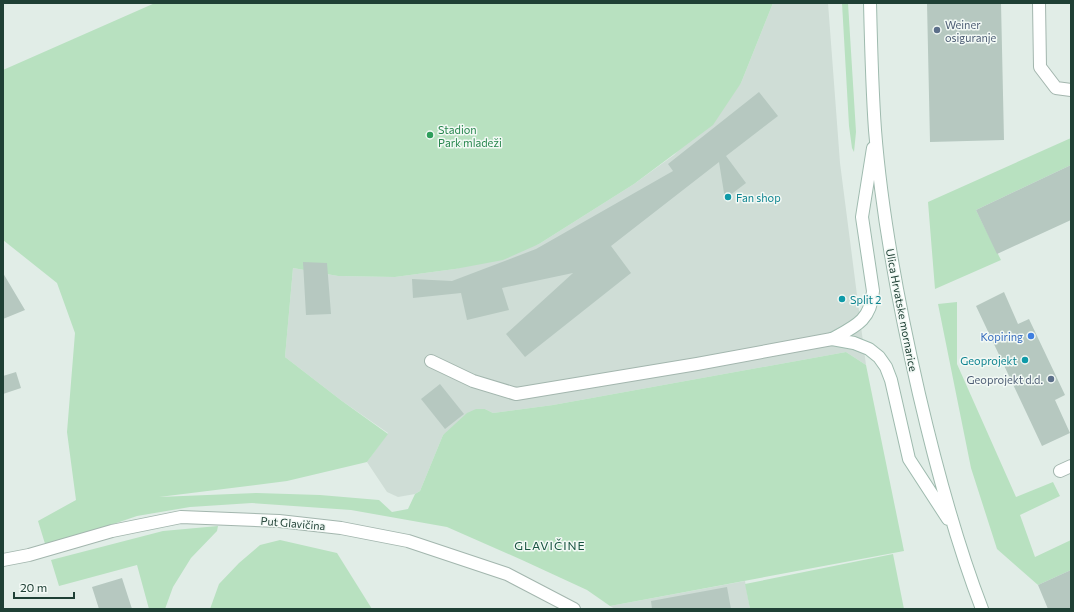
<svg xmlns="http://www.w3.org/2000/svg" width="1074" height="612" font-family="Commissioner,sans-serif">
<rect width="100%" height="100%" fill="#e1ede7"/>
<path fill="#cfddd6" d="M 773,3 L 828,3 L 840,163 L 866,365 L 846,352 L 553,405 L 493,413 L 485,409 L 443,435 L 420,491 L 415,494 L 398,497 L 387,492 L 367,462 L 388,433 L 342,401 L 285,357 L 293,268 L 338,276 L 395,277 L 455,269 L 539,244 L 634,184 L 674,155 L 741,83 Z
M 745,581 L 750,609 L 615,609 L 610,606 Z"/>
<path fill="#b8e1c0" d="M 155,3 L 773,3 L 741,83 L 713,125 L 634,184 L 539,244 L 503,260 L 455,269 L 395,277 L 338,276 L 293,268 L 285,357 L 342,401 L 388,434 L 367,462 L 287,481 L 159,497 L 257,493 L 320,495 L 379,500 L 392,512 L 408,509 L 415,494 L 420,491 L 443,435 L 467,413 L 476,409 L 485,409 L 493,413 L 553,405 L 846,352 L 866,365 L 904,551 L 610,606 L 587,590 L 522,560 L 447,527 L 351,510 L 252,503 L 190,507 L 137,516 L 46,547 L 38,521 L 76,500 L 67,432 L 75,333 L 57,283 L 3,240 L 3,70 Z
M 842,3 L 848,3 L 856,132 L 854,152 L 852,148 L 849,126 Z
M 1071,138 L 1071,165 L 976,210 L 1001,260 L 935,289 L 928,202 Z
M 957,302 L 957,364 L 1016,497 L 1053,482 L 1060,496 L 1020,515 L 1035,557 L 1071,540 L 1071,570 L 1038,585 L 997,549 L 971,468 L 938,304 Z
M 218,526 L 217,531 L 191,558 L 173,587 L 165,609 L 149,609 L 137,565 L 59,586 L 51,560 L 163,531 Z
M 280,540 L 337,553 L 372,609 L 210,609 L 219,584 L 239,563 L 260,545 Z
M 893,554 L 904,609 L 750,609 L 745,584 Z"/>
<path fill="#b6c8c0" d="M 927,3 L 1001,3 L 1004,140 L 930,142 Z
M 759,92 L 778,116 L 726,156 L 746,183 L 725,199 L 719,162 L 611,246 L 631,273 L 525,357 L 506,334 L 573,273 L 502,288 L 509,310 L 467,320 L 461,293 L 413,298 L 412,279 L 452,281 L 536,249 L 673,171 L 668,164 Z
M 1071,165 L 1071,220 L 997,254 L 976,210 Z
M 303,262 L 327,263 L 331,314 L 306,315 Z
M 3,273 L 25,310 L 3,319 Z
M 1004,292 L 1018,324 L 1029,319 L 1065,395 L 1055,400 L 1070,433 L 1042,446 L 976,306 Z
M 16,372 L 21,388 L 3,394 L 3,376 Z
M 440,384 L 464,414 L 445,429 L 421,399 Z
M 1071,570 L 1071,609 L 1048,609 L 1038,585 Z
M 122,578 L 132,609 L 99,609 L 92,587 Z
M 727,587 L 731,609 L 652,609 L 651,601 Z"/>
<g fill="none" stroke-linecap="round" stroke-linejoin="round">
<g stroke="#a3b6ae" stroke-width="14">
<path id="street" d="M 1039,3 L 1040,67 L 1056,88 L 1071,90
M 431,361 L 473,381 L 516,394 L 697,364 L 832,339
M 1060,471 L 1071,466
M 3,560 L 29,555 L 112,531 L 181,517 L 279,521 L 341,528 L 408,541 L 507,574 L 574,609"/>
</g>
<g stroke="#9ebaae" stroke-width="14">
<path id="secondary" d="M 870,3 C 871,45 872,88 875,130 C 882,220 899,307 919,394 C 936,467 955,539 982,609
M 832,339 L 854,343 L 869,349 L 879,357 L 886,367 L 891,380 L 909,459 L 948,519
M 832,339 C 856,326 871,320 873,291 L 862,217 L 873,148"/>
</g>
<use href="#street" stroke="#fff" stroke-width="12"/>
<use href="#secondary" stroke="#fff" stroke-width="12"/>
</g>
<g fill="#5c6f8a" stroke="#f2f9f5" stroke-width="1.5">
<circle cx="937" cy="30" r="4"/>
<circle cx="1051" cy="379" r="4"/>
</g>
<circle fill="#2e9e5b" stroke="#f2f9f5" stroke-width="1.5" cx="430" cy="135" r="4"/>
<g fill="#0f9aa8" stroke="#f2f9f5" stroke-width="1.5">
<circle cx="728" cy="197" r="4"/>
<circle cx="842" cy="299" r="4"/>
<circle cx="1025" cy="360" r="4"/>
</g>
<circle fill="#3f7fe0" stroke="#f2f9f5" stroke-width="1.5" cx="1031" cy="336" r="4"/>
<g text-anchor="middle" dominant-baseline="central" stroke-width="3" stroke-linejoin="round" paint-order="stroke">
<g font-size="11" fill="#4e5e75" stroke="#f2f9f5" text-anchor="start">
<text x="945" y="24">Weiner<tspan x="945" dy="13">osiguranje</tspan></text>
<text x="1043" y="379" text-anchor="end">Geoprojekt d.d.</text>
</g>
<g font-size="11" fill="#27864d" stroke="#f2f9f5" text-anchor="start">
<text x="438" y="129">Stadion<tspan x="438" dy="13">Park mladeži</tspan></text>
</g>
<g font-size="11" fill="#0d838f" stroke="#f2f9f5" text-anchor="start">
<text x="736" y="197">Fan shop</text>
<text x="850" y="299">Split 2</text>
<text x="1017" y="360" text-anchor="end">Geoprojekt</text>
</g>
<g font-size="11" fill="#1f4035" stroke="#f2f9f5">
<text transform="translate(902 310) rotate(79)">Ulica Hrvatske mornarice</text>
<text transform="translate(293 523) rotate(5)">Put Glavičina</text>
</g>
<g font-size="11" fill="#366cbe" stroke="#f2f9f5" text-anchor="end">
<text x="1023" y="336">Kopiring</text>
</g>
<g font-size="12" letter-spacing="1" fill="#195441" stroke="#f2f9f5">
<text x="550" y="545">GLAVIČINE</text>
</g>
</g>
<rect width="1074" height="612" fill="none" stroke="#1f4035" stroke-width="8"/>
<path d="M14 592v6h60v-6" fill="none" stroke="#1f4035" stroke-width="2"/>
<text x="20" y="592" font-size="12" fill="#1f4035" stroke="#f2f9f5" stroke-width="3" paint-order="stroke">20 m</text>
</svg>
